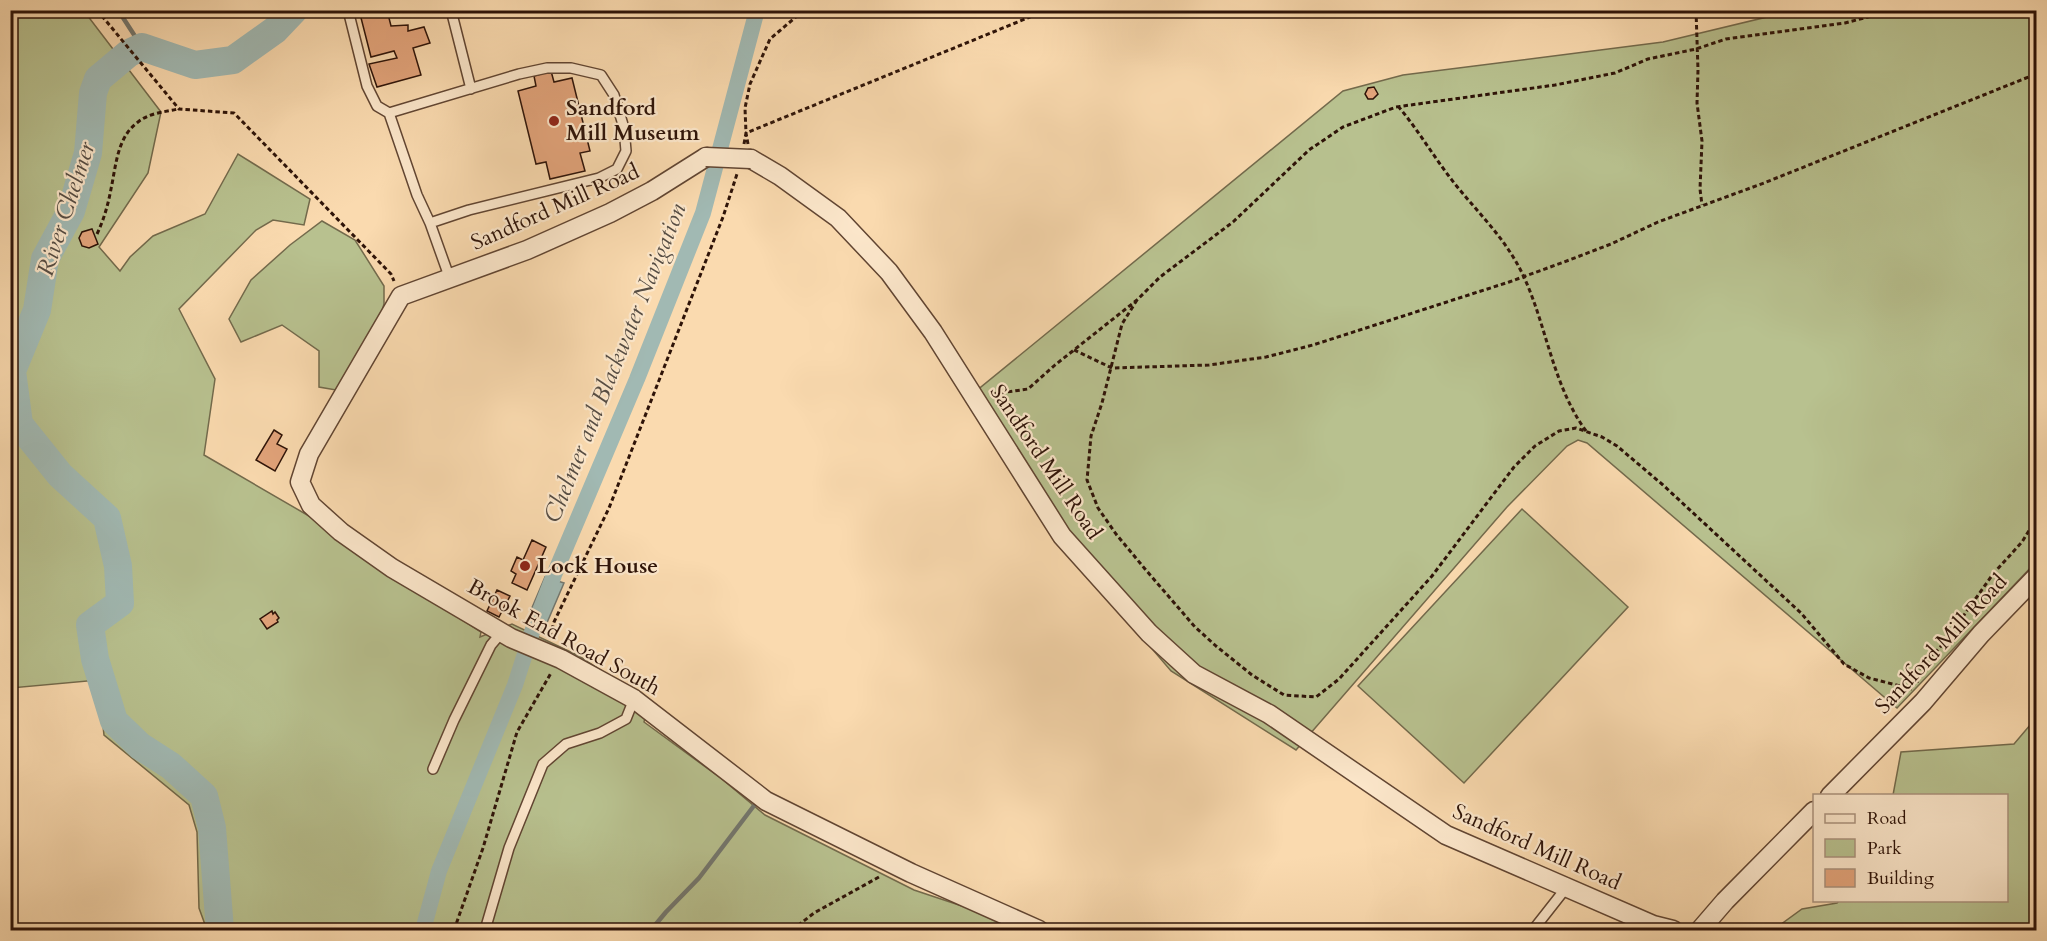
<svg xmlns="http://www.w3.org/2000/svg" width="2047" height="941" font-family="Cardo,serif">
<rect width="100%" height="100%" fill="#fadaaf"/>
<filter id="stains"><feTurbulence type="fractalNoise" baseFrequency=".00333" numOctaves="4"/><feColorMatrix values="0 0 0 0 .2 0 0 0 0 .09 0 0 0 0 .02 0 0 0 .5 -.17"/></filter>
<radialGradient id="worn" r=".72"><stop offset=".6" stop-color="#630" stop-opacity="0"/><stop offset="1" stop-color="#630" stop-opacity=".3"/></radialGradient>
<path fill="#b8c18f" stroke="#736a4c" stroke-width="1.5" d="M 11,11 L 84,11 L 161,112 L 148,173 L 99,247 L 120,271 L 130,257 L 153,236 L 205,214 L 238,154 L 310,199 L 304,225 L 273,220 L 256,230 L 179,309 L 215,379 L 204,455 L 309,516 L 386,570 L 481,632 L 480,637 L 512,624 L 579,656 L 649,702 L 644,722 L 722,779 L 765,815 L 914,890 L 1034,930 L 207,930 L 199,908 L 197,832 L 189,805 L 104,735 L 98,680 L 11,688 Z
M 1792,11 L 2036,11 L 2036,562 L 1897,708 L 1587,443 L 1578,440 L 1567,446 L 1507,507 L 1296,750 L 1171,671 L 1058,539 L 970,396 L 1343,91 L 1403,75 L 1663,42 Z
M 322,221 L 355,240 L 384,286 L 384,304 L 378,325 L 336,390 L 319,387 L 319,351 L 282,325 L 241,342 L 229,319 L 251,280 L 290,245 Z
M 1522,509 L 1628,607 L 1464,783 L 1358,686 Z
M 2036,718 L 2036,930 L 1773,930 L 1802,909 L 1837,903 L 1839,901 L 2006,900 L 2006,796 L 1893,795 L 1901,752 L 2014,744 Z"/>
<path fill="#a1b9b3" stroke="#73776f" stroke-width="1.5" d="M 545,577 L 564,583 L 543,632 L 525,624 Z"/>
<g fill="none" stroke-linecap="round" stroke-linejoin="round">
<path stroke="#73776f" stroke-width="4.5" d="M 118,10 L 142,47
M 651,930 L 666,912 L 699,878 L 756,803"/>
<path stroke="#a1b9b3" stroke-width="16" d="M 423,930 L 439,871 L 515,685 L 532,632 L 554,575 L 637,379 L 703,213 L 757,10"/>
<path stroke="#a1b9b3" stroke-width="28" d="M 220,930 L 212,828 L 204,796 L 171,766 L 140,746 L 114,721 L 95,659 L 90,625 L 120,603 L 118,566 L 107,518 L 60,475 L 19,424 L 12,371 L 37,310 L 45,259 L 71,211 L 88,153 L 93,93 L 98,79 L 129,53 L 142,47 L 195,65 L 233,60 L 275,30 L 294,10"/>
</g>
<path fill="#e3a47b" stroke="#2e1308" stroke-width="1.5" d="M 359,10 L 387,10 L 391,26 L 408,25 L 408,31 L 424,27 L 430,43 L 413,48 L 421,75 L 377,87 L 369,64 L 397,58 L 394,51 L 371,57 Z
M 551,71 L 554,82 L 572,78 L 590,151 L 580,153 L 585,171 L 550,179 L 546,162 L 536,164 L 518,91 L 536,86 L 534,76 Z
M 1374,87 L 1378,94 L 1373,99 L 1368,99 L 1365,94 L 1368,88 Z
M 92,229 L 98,244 L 89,248 L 82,246 L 79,238 L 82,232 Z
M 274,430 L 282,435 L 277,444 L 287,449 L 275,471 L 256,460 Z
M 532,540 L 546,547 L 527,590 L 512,583 L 516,574 L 511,571 L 517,557 L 523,560 Z
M 497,590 L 510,596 L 499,617 L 487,611 Z
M 272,611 L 273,614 L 275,612 L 279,618 L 277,620 L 278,622 L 267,629 L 260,619 Z"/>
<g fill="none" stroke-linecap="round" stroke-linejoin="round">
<g stroke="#614532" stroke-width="12">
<path id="service" d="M 348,10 L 367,86 L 377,106 L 389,113
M 451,10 L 471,89
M 547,68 L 571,68 L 601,75 L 614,95 L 624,128 L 626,151 L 617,169 L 599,178 L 469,210 L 430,223 L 417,195 L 389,113 L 519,74 Z
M 430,223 L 450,279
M 433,769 L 454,720 L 491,645 L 502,632
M 485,930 L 509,848 L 543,764 L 566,744 L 600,733 L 626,719 L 634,699
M 1533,930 L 1566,888"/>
</g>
<g stroke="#614532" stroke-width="21">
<path id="minor" d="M 706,157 L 652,191 L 610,213 L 527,250 L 401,296 L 309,454 L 300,482 L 311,505 L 341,532 L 392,568 L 511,638 L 561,659 L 634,699 L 766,801 L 911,873 L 1039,930
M 751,159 L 780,176 L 838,218 L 889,272 L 933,332 L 1062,536 L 1149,633 L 1194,674 L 1269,714 L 1446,835 L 1653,925 L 1673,930
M 1830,796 L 1923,702 L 1981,634 L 2036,577
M 1700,930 L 1725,901 L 1814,811"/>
</g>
<path stroke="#2e1308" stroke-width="3" stroke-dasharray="4.5 3" stroke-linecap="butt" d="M 97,10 L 179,109 L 234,113 L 391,274 L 394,281
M 1696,10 L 1698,70 L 1697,103 L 1702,141 L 1700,189 L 1702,205
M 1398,106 C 1419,131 1435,159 1455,184 C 1479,214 1506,239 1523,275 C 1547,326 1552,384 1586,431
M 744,144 L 746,133 L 745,108 L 750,84 L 770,39 L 804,10
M 748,144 L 746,133 L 1047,10
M 97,234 C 104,219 108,205 111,189 C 116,166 117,137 138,122 C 149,113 164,112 178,109
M 1137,300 L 1122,324 L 1102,403 L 1091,436 L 1087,480 L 1098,508 L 1116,534 L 1145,569 L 1195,627 L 1216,646 L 1252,675 L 1284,695 L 1316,697 L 1339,679 L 1432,576 L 1514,467 L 1535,446 L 1559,431 L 1576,428 L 1602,437 L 1617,446 L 1663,485 L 1801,613 L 1844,664 L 1869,678 L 1912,689
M 1074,350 L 1112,368 L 1145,367 L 1209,365 L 1266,357 L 1313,345 L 1509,282 L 1564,262 L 1611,244 L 1658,222 L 1764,183 L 2036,74
M 993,394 L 1028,389 L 1055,365 L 1137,300 L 1160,277 L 1233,222 L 1309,150 L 1343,127 L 1396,107 L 1555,85 L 1615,73 L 1648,59 L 1696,49 L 1726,39 L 1845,23 L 1895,10
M 550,637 L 554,622 L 609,508 L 723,217 L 737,174
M 1917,683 L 1917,671 L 1945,642 L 1993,574 L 2022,542 L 2036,519
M 454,930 L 483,848 L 517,732 L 551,673
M 792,930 L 814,913 L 879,877"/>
<use href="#service" stroke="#fce7cb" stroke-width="9"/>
<use href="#minor" stroke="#fce7cb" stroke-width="18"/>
<g stroke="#614532" stroke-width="21" stroke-linecap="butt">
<path id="minor-bridge" d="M 706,157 L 751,159"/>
</g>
<use href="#minor-bridge" stroke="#fce7cb" stroke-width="18"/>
</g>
<g fill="#8f2418" stroke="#fce7cb" stroke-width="2">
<circle cx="554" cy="121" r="6"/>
<circle cx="525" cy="566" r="6"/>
</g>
<g text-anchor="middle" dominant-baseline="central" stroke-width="4.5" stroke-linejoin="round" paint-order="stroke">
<g font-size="22" font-weight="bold" fill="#2e1308" stroke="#fce7cb" text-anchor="start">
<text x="566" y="108">Sandford<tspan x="566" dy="25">Mill Museum</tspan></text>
<text x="537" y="566">Lock House</text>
</g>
<g font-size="22" fill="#2e1308" stroke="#fce7cb">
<text transform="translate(555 207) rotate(-24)">Sandford Mill Road</text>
<text transform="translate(1046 462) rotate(56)">Sandford Mill Road</text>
<text transform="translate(564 637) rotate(29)">Brook End Road South</text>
<text transform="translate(1941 644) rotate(-47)">Sandford Mill Road</text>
<text transform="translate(1537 847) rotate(24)">Sandford Mill Road</text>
</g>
<g font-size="24" font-style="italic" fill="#564d44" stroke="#fce7cb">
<text transform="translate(66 209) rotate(-72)">River Chelmer</text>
<text transform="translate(615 363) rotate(-68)">Chelmer and Blackwater Navigation</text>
</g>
</g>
<rect width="2047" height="941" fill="none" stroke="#fadaaf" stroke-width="36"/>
<rect x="12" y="12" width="2023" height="917" fill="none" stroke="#2e1308" stroke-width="3"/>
<rect x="18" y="18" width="2011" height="905" fill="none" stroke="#2e1308" stroke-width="1.5"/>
<rect x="1813" y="794" width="195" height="108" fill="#fce7cb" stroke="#aa927d" stroke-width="1.5"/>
<rect x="1825" y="814" width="30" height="9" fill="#fce7cb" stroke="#aa927d" stroke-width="1.5"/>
<text x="1867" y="824" font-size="18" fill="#2e1308">Road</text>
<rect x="1825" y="839" width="30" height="18" fill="#b8c18f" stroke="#aa927d" stroke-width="1.5"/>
<text x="1867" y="854" font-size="18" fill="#2e1308">Park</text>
<rect x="1825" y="869" width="30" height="18" fill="#e3a47b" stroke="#aa927d" stroke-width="1.5"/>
<text x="1867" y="884" font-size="18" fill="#2e1308">Building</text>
<rect width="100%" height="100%" filter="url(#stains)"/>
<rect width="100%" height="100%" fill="url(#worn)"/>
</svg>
